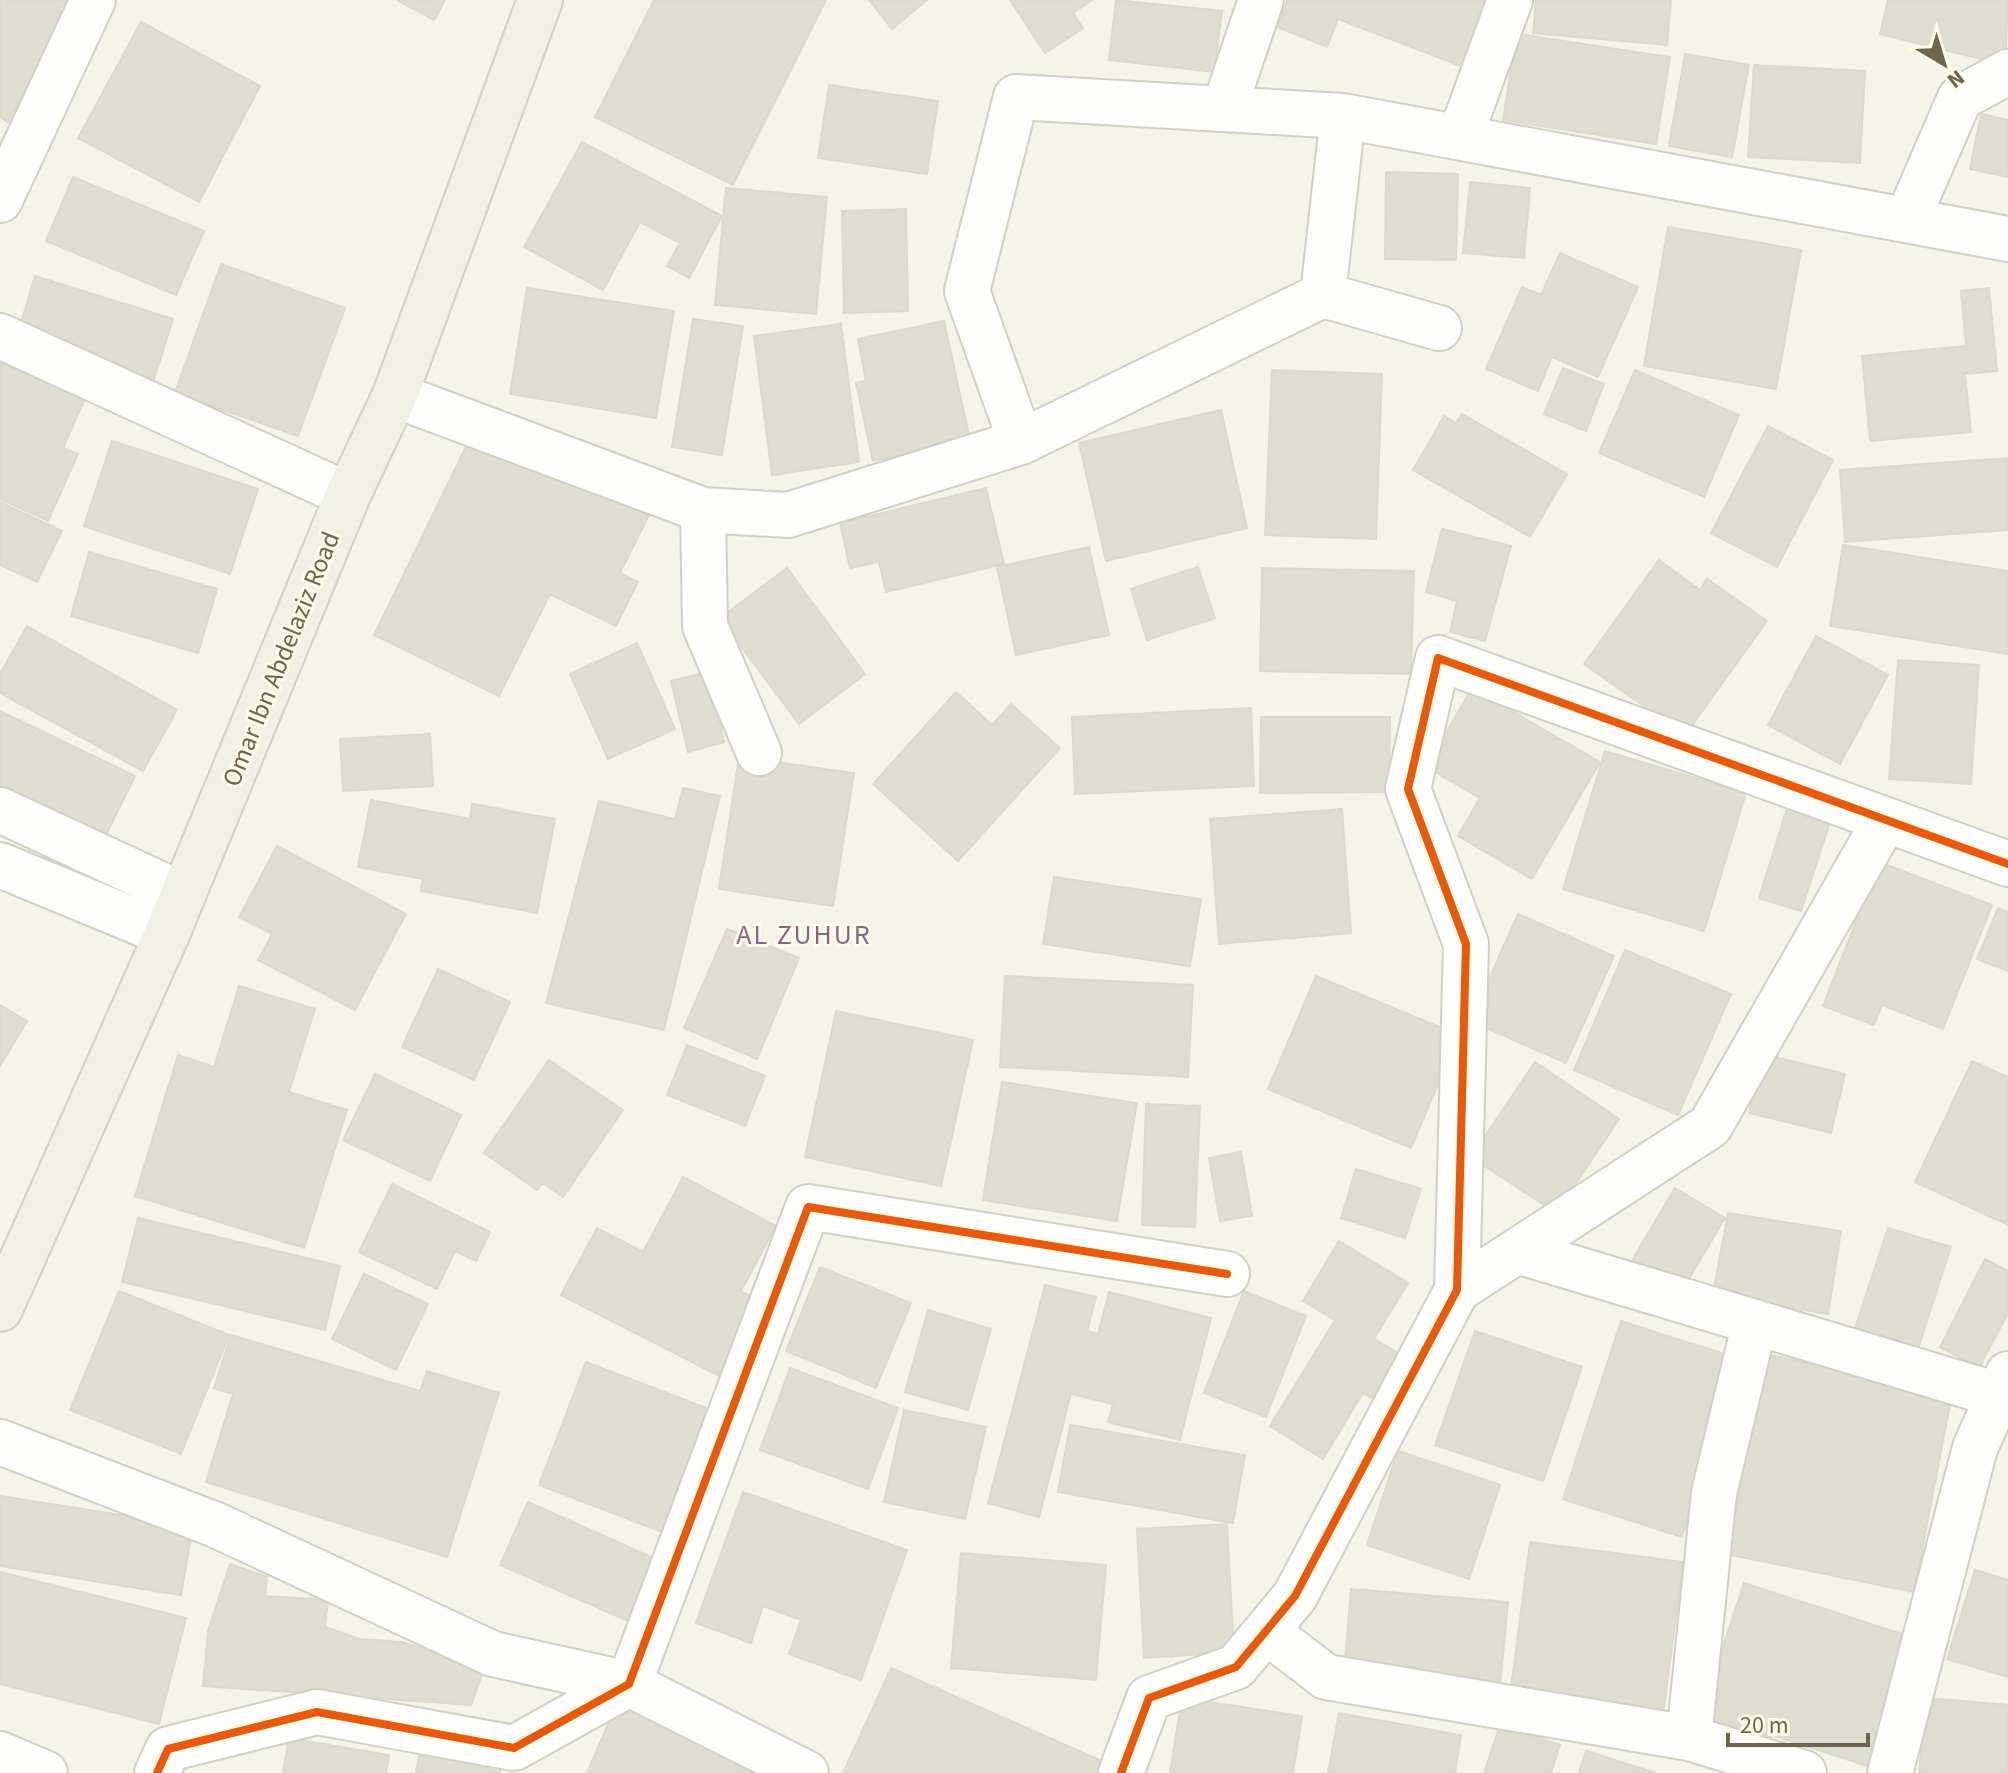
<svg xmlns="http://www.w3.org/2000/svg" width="2008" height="1773" font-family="'Source Sans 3',sans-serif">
<rect width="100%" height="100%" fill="#f4f4e8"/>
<path fill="#dfddd0" stroke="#dcd9cb" stroke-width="2" d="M 0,0 L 64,0 L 71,4 L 8,122 L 0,117 Z
M 397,0 L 445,0 L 434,20 Z
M 654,0 L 826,0 L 733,185 L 595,117 Z
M 869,0 L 927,0 L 892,29 Z
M 1010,0 L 1092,0 L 1073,13 L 1083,28 L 1045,53 Z
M 1116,0 L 1222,11 L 1214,72 L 1109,60 Z
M 1288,0 L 1502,0 L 1474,71 L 1338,19 L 1327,47 L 1277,27 Z
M 1536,0 L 1671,0 L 1667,45 L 1533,33 Z
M 1888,0 L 2008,0 L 2005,65 L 1880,34 Z
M 141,22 L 260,86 L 199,202 L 78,138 Z
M 1517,34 L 1670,57 L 1656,144 L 1503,120 Z
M 1685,54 L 1749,65 L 1732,157 L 1669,146 Z
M 1754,65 L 1865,71 L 1860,163 L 1748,157 Z
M 829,85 L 938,101 L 927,174 L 818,158 Z
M 1981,114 L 2008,120 L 2008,177 L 1970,169 Z
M 582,142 L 722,216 L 689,278 L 667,266 L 680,243 L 640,222 L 603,290 L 524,247 Z
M 1386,172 L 1458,174 L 1456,260 L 1385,259 Z
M 73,177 L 204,231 L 176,295 L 46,241 Z
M 1470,182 L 1530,188 L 1524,258 L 1463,253 Z
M 726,188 L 827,197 L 816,314 L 715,305 Z
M 906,209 L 908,311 L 844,313 L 842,211 Z
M 1668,227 L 1801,250 L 1776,389 L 1644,366 Z
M 1560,253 L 1638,287 L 1598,377 L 1552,357 L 1538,391 L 1486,369 L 1522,287 L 1541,295 Z
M 221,264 L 345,308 L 298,436 L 175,393 Z
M 35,276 L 173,319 L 154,379 L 17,336 Z
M 527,288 L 674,311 L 656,418 L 510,394 Z
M 1989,288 L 1997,371 L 1965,374 L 1971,432 L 1870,441 L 1862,356 L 1966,346 L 1961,291 Z
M 693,319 L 743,326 L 722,455 L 672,447 Z
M 944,321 L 970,440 L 873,461 L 856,383 L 866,381 L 858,339 Z
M 841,324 L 859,462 L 772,475 L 754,336 Z
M 0,337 L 92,383 L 63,448 L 78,454 L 48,521 L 0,499 Z
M 1563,368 L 1604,384 L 1586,431 L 1544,414 Z
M 1272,370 L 1382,374 L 1376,539 L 1265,535 Z
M 1635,370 L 1739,415 L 1704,497 L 1599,453 Z
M 1221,410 L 1247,528 L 1106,561 L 1079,443 Z
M 1462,414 L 1567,474 L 1530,537 L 1413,470 L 1444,416 L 1456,423 Z
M 477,424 L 652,509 L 620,573 L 638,582 L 616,626 L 550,594 L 499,696 L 374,635 Z
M 1768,426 L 1833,460 L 1777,567 L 1711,533 Z
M 112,441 L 258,489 L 230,574 L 84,526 Z
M 2008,458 L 2008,530 L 1845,542 L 1840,470 Z
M 986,488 L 1004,564 L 886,592 L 879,562 L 850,568 L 840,523 Z
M 0,502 L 62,531 L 37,582 L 0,565 Z
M 1442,529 L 1511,546 L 1485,641 L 1450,632 L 1457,601 L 1426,592 Z
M 1843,545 L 2008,571 L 2008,654 L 1830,626 Z
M 1089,547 L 1109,635 L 1016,655 L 997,567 Z
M 89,552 L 217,589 L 198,653 L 71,616 Z
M 1659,560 L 1700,590 L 1707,579 L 1767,621 L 1685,735 L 1584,664 Z
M 1198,567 L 1215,618 L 1147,640 L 1131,589 Z
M 787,568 L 865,674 L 799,724 L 720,618 Z
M 1262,568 L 1414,571 L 1411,674 L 1260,671 Z
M 27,626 L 177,710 L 143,771 L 0,693 L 0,674 Z
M 1816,636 L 1888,675 L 1840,764 L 1768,725 Z
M 637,643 L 675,729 L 608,759 L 570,674 Z
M 1898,660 L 1979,665 L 1971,784 L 1889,779 Z
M 708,672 L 724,742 L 688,752 L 671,681 Z
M 1472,688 L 1600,762 L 1532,879 L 1458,836 L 1480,798 L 1426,767 Z
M 956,692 L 992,725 L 1011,704 L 1060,748 L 958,861 L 873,784 Z
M 1251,708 L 1254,786 L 1075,794 L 1072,717 Z
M 0,711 L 135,776 L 99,849 L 0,801 Z
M 1261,717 L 1390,717 L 1389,792 L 1260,793 Z
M 430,734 L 433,786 L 343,791 L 340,739 Z
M 1605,751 L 1746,793 L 1704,931 L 1563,889 Z
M 739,757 L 854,773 L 833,906 L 719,889 Z
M 683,788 L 720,796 L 664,1030 L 546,1003 L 599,801 L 675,819 Z
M 371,800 L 470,819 L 472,804 L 555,819 L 537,913 L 421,891 L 423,879 L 358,867 Z
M 1789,802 L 1832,816 L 1801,911 L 1759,898 Z
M 1342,809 L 1351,933 L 1219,944 L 1210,819 Z
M 277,846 L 406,914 L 355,1010 L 258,960 L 272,934 L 239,917 Z
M 1879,862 L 1992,905 L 1943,1029 L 1882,1005 L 1874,1025 L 1823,1006 Z
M 1054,877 L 1201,899 L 1190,966 L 1043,944 Z
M 1998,908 L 2008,912 L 2008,971 L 1977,959 Z
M 1518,914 L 1614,956 L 1566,1063 L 1470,1021 Z
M 727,929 L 799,958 L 757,1059 L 684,1028 Z
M 1625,950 L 1731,994 L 1678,1115 L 1574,1070 Z
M 438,969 L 510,1002 L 474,1080 L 402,1047 Z
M 1005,976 L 1193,985 L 1188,1077 L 1000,1067 Z
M 1316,976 L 1459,1035 L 1411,1148 L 1268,1089 Z
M 239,986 L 315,1009 L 289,1092 L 347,1110 L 304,1248 L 135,1196 L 178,1055 L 214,1067 Z
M 0,1005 L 27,1021 L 0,1066 Z
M 836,1011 L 973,1040 L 941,1186 L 805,1157 Z
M 687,1045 L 765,1076 L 745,1126 L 667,1095 Z
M 1763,1054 L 1845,1074 L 1831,1133 L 1749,1113 Z
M 549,1060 L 623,1110 L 563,1197 L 543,1183 L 537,1190 L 484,1153 Z
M 1972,1061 L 2008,1077 L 2008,1225 L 1915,1182 Z
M 1535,1062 L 1619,1119 L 1556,1213 L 1471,1157 Z
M 375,1074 L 461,1115 L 430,1181 L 343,1140 Z
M 1002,1082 L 1137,1103 L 1117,1221 L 983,1200 Z
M 1146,1104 L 1200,1106 L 1195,1227 L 1142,1225 Z
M 1241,1152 L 1252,1216 L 1220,1221 L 1209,1158 Z
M 1356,1169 L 1421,1189 L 1405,1238 L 1341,1218 Z
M 683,1177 L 776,1226 L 741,1291 L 763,1303 L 723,1378 L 561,1295 L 597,1228 L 643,1252 Z
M 392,1184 L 490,1232 L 476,1261 L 455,1251 L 437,1289 L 359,1252 Z
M 1675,1188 L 1725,1218 L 1683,1289 L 1633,1259 Z
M 1728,1213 L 1841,1231 L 1828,1314 L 1713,1295 Z
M 138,1218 L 340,1266 L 325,1330 L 122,1282 Z
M 1888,1228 L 1951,1247 L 1918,1348 L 1855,1328 Z
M 1339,1241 L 1408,1283 L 1374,1339 L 1405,1357 L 1378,1402 L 1363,1393 L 1323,1459 L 1270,1426 L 1335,1320 L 1303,1301 Z
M 1985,1259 L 2008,1271 L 2008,1313 L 1979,1368 L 1940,1347 Z
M 820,1267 L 911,1303 L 876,1388 L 786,1351 Z
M 364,1274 L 428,1304 L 396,1370 L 332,1339 Z
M 1045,1285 L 1096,1297 L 1087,1331 L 1098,1334 L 1109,1292 L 1211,1318 L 1180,1440 L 1108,1422 L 1113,1404 L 1071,1394 L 1039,1517 L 988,1503 Z
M 119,1291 L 229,1335 L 181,1454 L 70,1410 Z
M 1244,1291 L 1306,1316 L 1266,1417 L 1204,1393 Z
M 928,1310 L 991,1329 L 968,1410 L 905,1392 Z
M 1621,1321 L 1727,1355 L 1705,1425 L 1716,1428 L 1682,1537 L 1563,1499 Z
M 1475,1331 L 1582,1367 L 1543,1481 L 1435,1445 Z
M 231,1335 L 420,1391 L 427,1371 L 499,1393 L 447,1557 L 206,1482 L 233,1394 L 214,1388 Z
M 1766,1354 L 1952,1394 L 1914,1592 L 1726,1554 Z
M 586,1362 L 725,1415 L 678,1538 L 539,1485 Z
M 790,1368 L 898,1408 L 868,1489 L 760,1450 Z
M 904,1410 L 986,1427 L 965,1519 L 884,1502 Z
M 1070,1425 L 1245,1455 L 1233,1523 L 1058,1492 Z
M 1398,1451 L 1500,1485 L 1469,1579 L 1367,1545 Z
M 743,1492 L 907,1550 L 861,1680 L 789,1654 L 801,1620 L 763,1606 L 751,1643 L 696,1623 Z
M 0,1496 L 193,1526 L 181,1595 L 0,1566 Z
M 528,1502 L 658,1560 L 630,1622 L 500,1565 Z
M 1227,1524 L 1234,1652 L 1144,1658 L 1137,1529 Z
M 1530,1542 L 1683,1562 L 1663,1715 L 1510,1696 Z
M 961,1553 L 1106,1565 L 1096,1680 L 951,1668 Z
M 230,1564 L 267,1577 L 265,1596 L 328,1600 L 325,1627 L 360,1639 L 402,1642 L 451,1658 L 487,1661 L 471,1705 L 203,1686 L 208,1631 Z
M 1975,1570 L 2008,1580 L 2008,1677 L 1947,1659 Z
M 0,1572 L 186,1618 L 159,1724 L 0,1684 Z
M 1744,1583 L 1908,1636 L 1870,1767 L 1772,1735 L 1769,1742 L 1699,1719 Z
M 1351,1589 L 1508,1602 L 1500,1686 L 1344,1674 Z
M 891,1668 L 1113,1766 L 1110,1773 L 843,1773 Z
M 621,1694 L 759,1758 L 752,1773 L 587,1773 Z
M 1182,1698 L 1302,1716 L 1293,1773 L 1170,1773 Z
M 1926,1698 L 2008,1705 L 2008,1773 L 1919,1773 Z
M 1339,1713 L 1461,1735 L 1455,1773 L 1328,1773 Z
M 1500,1725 L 1560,1745 L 1551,1773 L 1484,1773 Z
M 289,1738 L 389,1755 L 386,1773 L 283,1773 Z
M 1586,1751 L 1656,1773 L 1579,1773 Z
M 419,1755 L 501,1767 L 500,1773 L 416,1773 Z"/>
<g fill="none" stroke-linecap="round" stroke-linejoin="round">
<g stroke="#d2d0c5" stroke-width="48">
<path id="minor" d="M 1224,109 L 1261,0
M 1460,137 L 1510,0
M 0,200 L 93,0
M 1907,220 L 1960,98 L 2008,72
M 1323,295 L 1343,116
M 0,336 L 348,495
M 395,395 L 703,510 L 788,515 L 1021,442 L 1323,295 L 1439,328
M 1021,442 L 967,291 L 1016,97 L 1343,116 L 2008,239
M 703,510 L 705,626 L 759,753
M 0,810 L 183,895
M 0,865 L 167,934
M 1517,1251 L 1998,1395
M 1457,1290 L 1710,1126 L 1884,822
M 0,1442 L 216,1525 L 493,1654 L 629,1684 L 806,1773
M 1266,1631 L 1326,1677 L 1689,1738 L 1804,1773
M 1689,1738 L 1714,1493 L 1755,1322
M 0,1754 L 45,1773
M 157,1773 L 168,1749 L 317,1712 L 514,1748 L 629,1684 L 808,1207 L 1227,1274
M 1121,1773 L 1149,1698 L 1236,1667 L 1295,1596 L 1457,1290 L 1466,944 L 1408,789 L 1438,658 L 2008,864
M 1890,1773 L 1975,1448 L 2008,1374"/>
</g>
<g stroke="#d3d0c6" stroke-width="48">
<path id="major" d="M 0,1309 L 167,934 L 348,495 L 395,395 L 540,0"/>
</g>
<use href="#minor" stroke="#fdfdfc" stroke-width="44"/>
<use href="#major" stroke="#f0f0e5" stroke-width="44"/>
<g stroke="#fdfce8" stroke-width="13">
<path id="cycleway" d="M 157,1773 L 168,1749 L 317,1712 L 514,1748 L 629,1684 L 808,1207 L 1227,1274
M 1121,1773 L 1149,1698 L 1236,1667 L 1295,1596 L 1457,1290 L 1466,944 L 1408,789 L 1438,658 L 2008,864"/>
</g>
<use href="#cycleway" stroke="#e8590c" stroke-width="8"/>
</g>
<g text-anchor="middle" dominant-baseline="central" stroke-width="6" stroke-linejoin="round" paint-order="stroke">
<g font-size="26" fill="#6e654c" stroke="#fdfce8">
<text transform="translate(281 659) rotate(-68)">Omar Ibn Abdelaziz Road</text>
</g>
<g font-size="28" letter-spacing="2" fill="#8b6489" stroke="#fdfce8">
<text x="804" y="935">AL ZUHUR</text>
</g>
</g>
<g transform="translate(1944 64) rotate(142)" stroke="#fdfce8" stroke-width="6" paint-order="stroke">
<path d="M0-6L14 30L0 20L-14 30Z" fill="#6e654c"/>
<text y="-12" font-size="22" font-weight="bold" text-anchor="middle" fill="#6e654c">N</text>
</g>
<path d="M1728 1733v12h140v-12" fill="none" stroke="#6e654c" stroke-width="4"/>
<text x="1740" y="1733" font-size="24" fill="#6e654c" stroke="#fdfce8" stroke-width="6" paint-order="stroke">20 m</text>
</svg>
